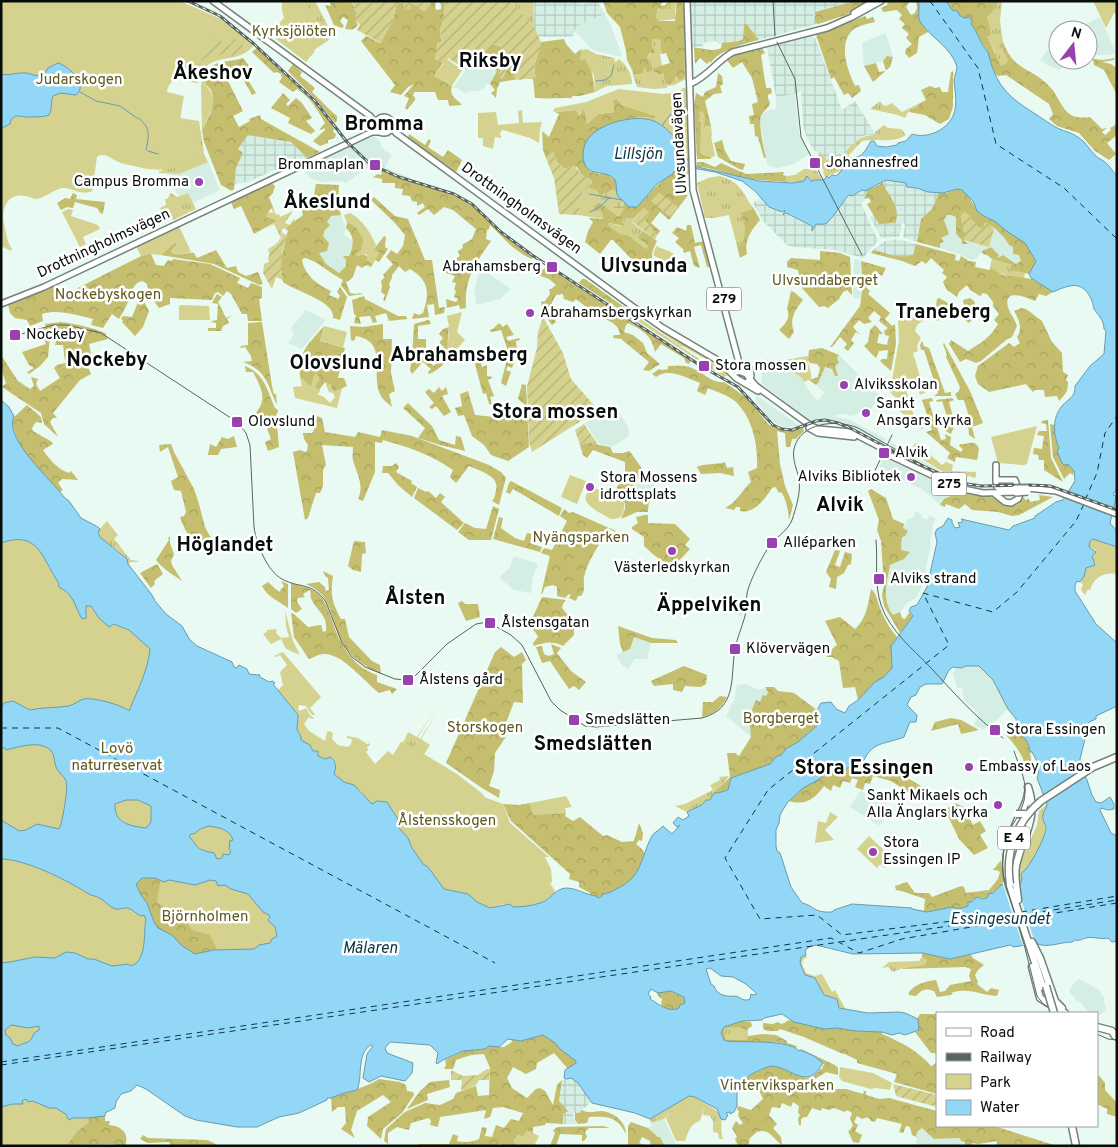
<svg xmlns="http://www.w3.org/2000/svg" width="1118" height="1147" font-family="Overpass,sans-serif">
<defs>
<pattern id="industrial-grid" width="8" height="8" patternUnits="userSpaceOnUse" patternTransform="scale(1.25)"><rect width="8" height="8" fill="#d5eee3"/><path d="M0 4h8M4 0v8" fill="none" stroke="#b5cbc1"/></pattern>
<pattern id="grass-tufts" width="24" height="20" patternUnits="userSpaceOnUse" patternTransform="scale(1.25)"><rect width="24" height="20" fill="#d5d18e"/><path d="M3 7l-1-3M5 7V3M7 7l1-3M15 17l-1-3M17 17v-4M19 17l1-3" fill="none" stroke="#b5b279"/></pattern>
<pattern id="forest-crowns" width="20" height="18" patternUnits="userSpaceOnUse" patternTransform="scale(1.25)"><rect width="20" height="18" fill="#c4be6e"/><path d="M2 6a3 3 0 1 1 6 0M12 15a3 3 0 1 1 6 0" fill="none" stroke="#a7a25e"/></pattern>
<pattern id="wetland-marsh" width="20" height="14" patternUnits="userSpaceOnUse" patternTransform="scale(1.25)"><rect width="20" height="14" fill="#d5d18e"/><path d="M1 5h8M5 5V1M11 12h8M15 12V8" fill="none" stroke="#b5b279"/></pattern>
<pattern id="garden-furrows" width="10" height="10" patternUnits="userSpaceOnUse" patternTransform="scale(1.25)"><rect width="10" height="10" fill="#d5d18e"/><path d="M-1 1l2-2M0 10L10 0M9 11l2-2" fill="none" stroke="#b5b279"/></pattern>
</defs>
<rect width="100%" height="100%" fill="#e8faf1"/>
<path fill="#d5eee3" d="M 605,14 L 611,26 L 622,55 L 621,57 L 595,51 L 590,48 L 575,31 L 577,26 Z
M 1100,17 L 1116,53 L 1110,55 L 1095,55 L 1088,52 L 1088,30 L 1074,30 Z
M 886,33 L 893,57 L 887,56 L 883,61 L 864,66 L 862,45 L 863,42 Z
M 1055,47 L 1058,52 L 1058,60 L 1061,60 L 1064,66 L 1059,70 L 1047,65 L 1040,60 L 1046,52 Z
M 476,56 L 497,71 L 490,84 L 488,83 L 484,88 L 478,91 L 470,91 L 465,94 L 457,88 L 453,88 Z
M 793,94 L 795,94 L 799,133 L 809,154 L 794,164 L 778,168 L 772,167 L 767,164 L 766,158 L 760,121 L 761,115 L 768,110 L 776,109 L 776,97 Z
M 370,134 L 381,142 L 381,146 L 384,150 L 392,155 L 385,167 L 410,178 L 409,180 L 399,178 L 371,165 L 346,183 L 340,181 L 322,182 L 315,180 L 309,177 L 303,169 L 302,167 Z
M 208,162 L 220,190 L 193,203 L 188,193 L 180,197 L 168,182 L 169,173 L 179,174 Z
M 341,215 L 346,228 L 343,234 L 353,241 L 353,245 L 346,260 L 346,266 L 339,273 L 325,264 L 319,253 L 326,251 L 329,243 L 323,236 L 329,218 L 331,216 Z
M 947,215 L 951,215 L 956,217 L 956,232 L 964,243 L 968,242 L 964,240 L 989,247 L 994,229 L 1001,233 L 1003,238 L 1008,241 L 1009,245 L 1013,247 L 1013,254 L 1019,255 L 1021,261 L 1016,264 L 1003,255 L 998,258 L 999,255 L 991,247 L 982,251 L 983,254 L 981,253 L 976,259 L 971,260 L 959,254 L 940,248 L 941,238 L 948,234 L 944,220 Z
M 854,259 L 861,261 L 863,286 L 862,299 L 853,298 Z
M 482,269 L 511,289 L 500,299 L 476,305 L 474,292 L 478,276 Z
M 306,310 L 326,320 L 302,349 L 288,343 L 294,334 L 291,327 L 297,321 Z
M 839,355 L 880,396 L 871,409 L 865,408 L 857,414 L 851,416 L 844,414 L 833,416 L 850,420 L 886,439 L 882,446 L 844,426 L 832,424 L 820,426 L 818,424 L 820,423 L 820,421 L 813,423 L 762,384 L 761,364 L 767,359 L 774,360 L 801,377 L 809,391 L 818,401 L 825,392 L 818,388 L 817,384 L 825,367 L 837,372 L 835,366 Z
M 757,396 L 800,426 L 785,427 L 778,424 L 769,418 L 755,399 Z
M 614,404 L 628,427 L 629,436 L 612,447 L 599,444 L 585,423 Z
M 892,442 L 949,477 L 948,479 L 888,449 Z
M 885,454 L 927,476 L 953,487 L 960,492 L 945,499 L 940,505 L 923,490 L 882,469 L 880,466 Z
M 645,473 L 655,486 L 649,492 L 644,493 L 632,483 Z
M 916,511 L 922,515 L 921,517 L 927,520 L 930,515 L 936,519 L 933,525 L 930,543 L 931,544 L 926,567 L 926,579 L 916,598 L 906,604 L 900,612 L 893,615 L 888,608 L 885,598 L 890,565 L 904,559 L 910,552 L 901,550 L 903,528 L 908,518 L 912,519 Z
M 514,556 L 538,564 L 533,577 L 531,593 L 514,590 L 499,578 L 510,567 Z
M 731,596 L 744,600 L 742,617 L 731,612 L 723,602 Z
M 634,637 L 651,643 L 647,659 L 635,659 L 628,669 L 622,665 L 616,655 L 630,649 Z
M 966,666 L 979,666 L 993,680 L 1008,709 L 992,724 L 990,722 L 984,730 L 974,725 L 976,719 L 980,715 L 964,700 L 962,687 L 957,688 L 953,673 L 956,667 L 961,668 Z
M 745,684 L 759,690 L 765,688 L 768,691 L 766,696 L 763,696 L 760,703 L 756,701 L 749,716 L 751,737 L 726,716 L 734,700 L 737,685 Z
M 860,791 L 887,802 L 886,805 L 892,809 L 880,826 L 850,807 Z
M 1079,979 L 1098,989 L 1105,999 L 1104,1001 L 1106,1010 L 1097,1017 L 1097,1013 L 1089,1013 L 1081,1003 L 1076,1000 L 1069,991 L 1073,984 Z
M 664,1119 L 677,1146 L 663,1146 L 664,1145 L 658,1137 L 648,1128 L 652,1126 L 651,1123 Z
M 920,1128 L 924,1129 L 938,1139 L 960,1138 L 961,1141 L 965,1142 L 966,1146 L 917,1146 L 916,1137 Z"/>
<path fill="url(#industrial-grid)" d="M 533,1 L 580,1 L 581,5 L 592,1 L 597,1 L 605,14 L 577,26 L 572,37 L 539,37 L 534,26 Z
M 691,1 L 854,1 L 816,11 L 814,15 L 816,24 L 759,40 L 746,23 L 744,24 L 743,39 L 739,41 L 718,44 L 716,41 L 703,43 L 703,46 L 694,48 L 691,46 Z
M 810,35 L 815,38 L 842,110 L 855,101 L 876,135 L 866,135 L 858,139 L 837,163 L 826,159 L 813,149 L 807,139 L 803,126 L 801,91 L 795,94 L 776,97 L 767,48 L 769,44 Z
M 248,135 L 291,142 L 307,158 L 296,163 L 288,164 L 248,182 L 235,184 L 236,168 L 243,153 L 238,149 Z
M 886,180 L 906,183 L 907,187 L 917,188 L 938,193 L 935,203 L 931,210 L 921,219 L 917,242 L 903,237 L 905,225 L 903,223 L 901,225 L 902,228 L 899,237 L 881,238 L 870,217 L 895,203 L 886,190 L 882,182 Z
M 862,190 L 867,190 L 864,201 L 861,203 L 878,241 L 863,258 L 835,250 L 794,247 L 787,245 L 763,221 L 753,203 L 761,198 L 769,207 L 780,211 L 781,214 L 788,215 L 813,227 L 811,231 L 815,224 L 826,224 L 831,220 L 835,210 L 845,202 L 846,198 L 850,195 L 857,194 Z
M 897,239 L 916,244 L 913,256 L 903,258 L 873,250 L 885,241 Z
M 570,1078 L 578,1083 L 591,1102 L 579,1113 L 573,1113 L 575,1124 L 563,1124 L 563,1114 L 559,1101 L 562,1080 Z"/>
<path fill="url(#grass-tufts)" d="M 297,1 L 315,1 L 330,30 L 319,39 L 309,32 Z
M 514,1 L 533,1 L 534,26 L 512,3 Z
M 673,1 L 685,1 L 684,8 L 682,2 L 677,2 L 675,12 L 676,19 L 658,21 L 656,17 L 658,8 L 664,10 Z
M 998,1 L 1002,1 L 1000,21 L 1003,42 L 1002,43 L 1004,49 L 1003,51 L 1008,61 L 1004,66 L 1001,65 C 998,60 997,57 995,52 C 993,46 988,43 987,37 L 990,34 L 987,15 L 990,15 L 995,9 Z
M 651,39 L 660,40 L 662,54 L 660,54 L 662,66 L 657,67 L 656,72 L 674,78 L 677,77 L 684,78 L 685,74 L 686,79 L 674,85 L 667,86 L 667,88 L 653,89 L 637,87 L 632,72 L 634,74 L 640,74 L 643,73 L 644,66 L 650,69 L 647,58 L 653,51 Z
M 587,49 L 596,54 L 615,58 L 614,60 L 616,62 L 619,59 C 627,65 632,74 632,84 L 607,86 L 595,92 L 594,76 L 587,61 L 581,61 L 579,58 L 582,54 L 581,50 Z
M 880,101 L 883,105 L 886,106 L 892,103 L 902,112 L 920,103 L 916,108 L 910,109 L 905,118 L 898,115 L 870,109 Z
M 182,110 L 180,118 L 199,121 L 204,152 L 202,150 L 208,162 L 179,174 L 159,173 L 159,171 L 162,171 Z
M 884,125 L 888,128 L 901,129 L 906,135 C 892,144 877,138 862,141 L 849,155 L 848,165 L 844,165 L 843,167 L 845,167 C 841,173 831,172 826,179 L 823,173 L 824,171 L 817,158 L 820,152 L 826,159 L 837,163 C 848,149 857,134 876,135 L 875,132 Z
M 719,176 C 741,181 742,193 754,209 L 743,219 C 748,225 745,237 742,244 L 737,246 L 729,215 L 713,218 L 705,218 L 697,183 L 708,178 Z
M 171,193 L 177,197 L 188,193 L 196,209 L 173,220 L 168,208 L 162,211 L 160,208 L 166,205 L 165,199 L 167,199 Z
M 273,207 L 276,215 L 279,214 L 280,217 L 293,211 L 285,223 L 290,225 L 292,221 L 296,219 L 290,227 L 282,229 L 282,233 L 288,235 L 282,234 L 281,241 L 277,243 L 277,249 L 271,248 L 270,255 L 268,249 L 275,245 L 281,238 L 274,224 L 266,228 L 275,222 L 266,217 L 268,212 L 273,213 L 272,209 Z
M 634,218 L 632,222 L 643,231 L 637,237 L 648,246 L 646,249 L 628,235 L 620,234 L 608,225 L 609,223 L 621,226 L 620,219 Z
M 992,259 L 1012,265 L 1013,270 L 1025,273 L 1024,279 C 1011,277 1001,275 990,267 Z
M 570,265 L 659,329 L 721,366 L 720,368 L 728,373 L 725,374 L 729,375 L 724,377 L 636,320 L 639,318 L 699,359 L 704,359 L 718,366 L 675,342 Z
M 107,521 L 118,535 L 114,539 C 121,546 124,553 131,560 L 138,561 L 138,562 L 131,562 L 128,564 C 124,552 109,545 100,537 L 99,530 Z
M 434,711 L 418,737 L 420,739 L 437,713 L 421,739 L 430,745 L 419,762 L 403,743 L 408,732 L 417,737 Z
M 729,776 L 710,800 L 706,800 C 700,808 695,807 687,812 L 675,806 L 685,804 L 713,790 L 710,785 L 720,780 L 719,777 Z
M 922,957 L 927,960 L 925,965 L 903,968 L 893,972 L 888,967 L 882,968 L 889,962 L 919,961 Z
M 740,1026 L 748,1029 L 748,1040 L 726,1040 L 724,1028 Z
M 689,1096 C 697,1097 701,1101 708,1105 C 730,1118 717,1120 723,1139 L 719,1139 L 718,1133 L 713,1132 L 713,1121 L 710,1116 L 703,1115 L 704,1109 L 670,1113 L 664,1119 L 651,1123 L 650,1119 Z"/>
<path fill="url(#forest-crowns)" d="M 328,1 L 351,2 L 357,13 L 355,21 L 358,24 C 355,30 352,30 345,29 L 348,20 L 343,17 L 340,21 L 344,26 L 342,28 L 334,25 L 325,5 L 330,6 L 331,4 Z
M 431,1 L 436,1 L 435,8 L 437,10 L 441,9 L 441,5 L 439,1 L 445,1 L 444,19 L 440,30 L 441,41 L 435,59 L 443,63 L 434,76 L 452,86 C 449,97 456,98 462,105 L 449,106 L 448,100 L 438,100 L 435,92 L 414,92 L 413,96 L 415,97 L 415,100 L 407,110 L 405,108 L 409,98 L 404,96 L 414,84 L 408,87 L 401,95 L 390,92 L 395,85 L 361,41 L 366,36 L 380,43 L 393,20 L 397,2 L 430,5 Z
M 603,1 L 664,1 L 660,5 L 664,6 L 669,1 L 673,1 L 664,10 L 658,8 L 656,17 L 658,21 L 675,21 L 677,2 L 682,2 L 684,8 L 685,74 L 684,78 L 680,80 L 677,77 L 675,77 L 674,81 L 669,84 L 664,78 L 664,74 L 659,74 L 654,71 L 657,67 L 670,63 L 666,53 L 662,54 L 660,40 L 652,39 L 652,46 L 655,53 L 650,53 L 647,58 L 650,62 L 652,71 L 647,72 L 644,67 L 643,73 L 640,74 L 634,74 L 627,60 L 626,51 L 620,27 L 607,13 Z
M 854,1 L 870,1 L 846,15 L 818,24 L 815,23 L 815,12 Z
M 888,1 L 910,1 L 906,7 L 911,15 L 915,13 L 917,8 L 916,1 L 919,3 L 920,21 L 928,32 L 919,37 L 917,53 L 909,58 L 905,53 L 906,49 L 912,44 L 906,38 L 909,34 L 902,28 L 905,24 L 899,19 L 902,15 L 897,10 L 883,12 L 881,8 L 887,5 Z
M 946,1 L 998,1 L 995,9 L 990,15 L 987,16 L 991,34 L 987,37 L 1001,65 L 1004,65 L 1008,61 L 1003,51 L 1004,49 L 1000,48 L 999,46 L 1003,42 C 1014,72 1032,67 1050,87 C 1058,95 1061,109 1071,115 C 1077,118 1083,118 1090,117 L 1102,129 L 1107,128 L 1102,132 L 1105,135 L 1111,130 L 1110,128 L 1117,124 L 1117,135 L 1107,143 L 1116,154 L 1109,160 L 1095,151 L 1079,133 L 1057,126 L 1049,119 L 1053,114 L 1049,104 L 1006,75 L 998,76 L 992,70 L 988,52 L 970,24 L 969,17 L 964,19 L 953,11 Z
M 865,16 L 867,19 L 873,17 L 875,22 C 867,24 855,26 850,33 C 839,47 848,72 855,86 L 859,85 L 861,91 L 852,98 L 848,93 L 844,95 L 834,77 L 831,79 L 816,35 L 816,34 Z
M 746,23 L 759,40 C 746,43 717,51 711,63 L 710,61 L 707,64 L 700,58 L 695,64 L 694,48 C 704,47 710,53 721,48 L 722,43 L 739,41 L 743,39 L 744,24 Z
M 564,39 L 566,44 L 575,54 L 581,49 L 582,54 L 579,58 L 581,60 L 585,59 C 593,69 593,80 595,92 L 580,96 L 573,96 L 571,98 C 558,98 547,99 535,98 L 533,79 L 536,79 L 534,67 L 541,42 Z
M 492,44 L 503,47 C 507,58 504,68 502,79 L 511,62 L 514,62 L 519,79 L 500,82 L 497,89 L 496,98 L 491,93 L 495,90 L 490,84 L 497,71 L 481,59 Z
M 761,46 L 765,53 L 761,55 L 766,88 L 771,88 L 772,93 L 768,95 L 768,98 L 770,103 C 769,108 763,111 761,116 C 758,123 764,149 766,158 L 764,158 L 758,137 L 755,136 L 754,124 L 750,124 L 749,116 L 754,115 L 752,104 L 758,102 L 752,78 L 742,62 L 733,68 L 726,59 L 739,52 Z
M 257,48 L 314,102 L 333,126 L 334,129 L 333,132 L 336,134 L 335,138 L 328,140 L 328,143 L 320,146 L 313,141 L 325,130 L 324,128 L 321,130 L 320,129 L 325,123 C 317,109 310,97 297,89 L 293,92 L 279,82 L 282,78 L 281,74 L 277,72 L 274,73 L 252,52 Z
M 887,56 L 893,57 L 890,67 L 873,82 L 864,66 L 876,63 L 879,72 L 886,71 L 883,61 Z
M 243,58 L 250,67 L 249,74 L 244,69 L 243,72 L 256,93 L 252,95 L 237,68 L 225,75 L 243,111 L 233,116 L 239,127 L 250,121 L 249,119 L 260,115 L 261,119 L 320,152 L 307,158 L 291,142 L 248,135 L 238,149 L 243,153 L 236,168 L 234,189 L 232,191 L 221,185 L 204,142 L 202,130 L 211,112 L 213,97 L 211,90 L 202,80 C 213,57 223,64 243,58 Z
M 1115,58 L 1114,60 L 1102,62 L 1111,64 L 1117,68 L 1117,95 L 1104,70 L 1094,65 L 1093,59 L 1103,60 Z
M 293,64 L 302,72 L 300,76 L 315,88 L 312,92 C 321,100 328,109 337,116 L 337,121 L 335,123 L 318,102 L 288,71 Z
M 953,71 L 953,107 L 949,119 L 940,124 L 925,115 L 909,112 L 910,109 L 916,108 L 920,103 L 926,100 L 921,90 L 930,86 L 935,88 L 940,87 L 942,92 L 948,92 L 951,72 Z
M 718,73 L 722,76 L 723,84 L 720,86 L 722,93 L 714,94 L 705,101 L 711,126 L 705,127 L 702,154 L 711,157 L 710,159 L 697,159 L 694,105 L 696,93 L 703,97 L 705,92 L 716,87 Z
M 283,93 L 290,100 L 286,104 L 288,106 L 296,98 L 302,103 L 312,118 L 306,121 L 315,131 L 311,134 L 288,123 L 290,118 L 271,108 Z
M 616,98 L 622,105 L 656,116 L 653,119 C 638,114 622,122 608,125 L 589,171 L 599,174 L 607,174 L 616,181 L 616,189 L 614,189 L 607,193 L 600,196 L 596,190 L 590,189 L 589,187 L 592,182 L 581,174 L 577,167 L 565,169 L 557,161 L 553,152 L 546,158 L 543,150 L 542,131 L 549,137 L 559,114 L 555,112 L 575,110 L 581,114 L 582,110 L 585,111 L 587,124 L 598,114 L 614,112 L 613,101 Z
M 409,134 L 425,145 L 429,139 L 431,141 L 428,147 L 443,157 L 448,150 L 462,160 L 456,172 L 408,138 Z
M 722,140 L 725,151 L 731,161 L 745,164 L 743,170 L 739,169 L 718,157 L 714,143 Z
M 697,162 L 703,162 L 715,167 L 721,163 L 746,174 L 784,172 L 783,175 L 786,176 L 787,182 C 773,180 759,181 745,178 C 728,175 713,167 696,167 Z
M 687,167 L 689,168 L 690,173 L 678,180 L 678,194 L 688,195 L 669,220 L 660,212 L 651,223 L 660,231 L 657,235 L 645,221 L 644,208 L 634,218 L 620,219 L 625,226 L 609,223 L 608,225 L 620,234 L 628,235 L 646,249 L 648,246 L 637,237 L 643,231 L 657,241 C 651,253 650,257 656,270 L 652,273 L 646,266 L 641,269 L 613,240 L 611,240 L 600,254 L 585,242 L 588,231 L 593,222 L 589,218 L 604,219 L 598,211 L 593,212 L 594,206 L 599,202 L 617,215 L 621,211 L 624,202 L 629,207 L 637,207 C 651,192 668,171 687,167 Z
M 379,169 C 407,182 438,187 465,201 C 478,207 489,221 500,231 C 510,241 522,249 533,257 L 532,259 C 514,252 503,237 490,225 L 489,229 L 487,230 L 486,239 L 491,241 C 475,264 464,278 466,308 L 460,309 L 459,305 L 447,308 L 446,299 L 456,302 L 458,299 L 454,297 L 456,291 L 454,290 L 456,283 L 452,282 L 455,276 L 443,272 L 442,263 L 448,271 L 457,265 L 455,259 L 460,256 L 458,251 L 463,248 L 462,245 L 472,239 L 476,229 L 453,210 L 444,207 L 434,215 L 428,209 L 419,215 L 417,213 L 425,207 L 423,203 L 417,206 L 417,202 L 412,201 L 410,196 L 402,195 L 403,189 L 395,188 L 395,183 L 382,183 L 382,179 L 373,177 L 378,174 L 381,175 L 382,173 Z
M 882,182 C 888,195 902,208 895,223 L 879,224 L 867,204 L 871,202 L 869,198 L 865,199 L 867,190 L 879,185 Z
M 272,183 L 275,186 L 273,193 L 269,197 L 273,207 L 268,212 L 266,217 L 277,221 L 254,234 L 241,206 L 234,209 L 231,202 Z
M 316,184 L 339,185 L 338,204 L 341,215 L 331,216 L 327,222 L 330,225 L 325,230 L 323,236 L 329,243 L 327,251 L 319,253 L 326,264 L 339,273 L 346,266 L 346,260 L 343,256 L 349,256 C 354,244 355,237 346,228 L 347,223 C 355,222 360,233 364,240 L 362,250 L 360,252 L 368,257 L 384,236 L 386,237 L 385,247 L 388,249 L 379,262 L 375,260 L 371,267 L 366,265 L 362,268 L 357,265 C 354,272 354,280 346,282 L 350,293 L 356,294 L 360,293 L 363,294 L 349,296 L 341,285 L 343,280 C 331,274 315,259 304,258 L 302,260 C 305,276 317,284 331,291 L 329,295 L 338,299 L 340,296 L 337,292 L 340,287 L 347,297 L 340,320 L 333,318 C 336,301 294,291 283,282 L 280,264 L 288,230 L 285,229 L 303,215 L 301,207 L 313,200 Z
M 957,189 C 969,190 971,203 978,211 C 983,217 991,218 998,223 C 1006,229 1020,237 1026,244 C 1030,250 1032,256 1036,261 L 1029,274 L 1012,270 L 1012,265 L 992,259 L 987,255 L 983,254 L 982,251 L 991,247 L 999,255 L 998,258 L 1003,255 L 1016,264 L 1021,261 L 1019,255 L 1013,254 L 1013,247 L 1009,245 C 1006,238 993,225 985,223 L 983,229 L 977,227 L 969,215 L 964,240 L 968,244 L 962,244 L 962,240 L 956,234 L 956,217 L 951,215 L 947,215 L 944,220 L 949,234 L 941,238 L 944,242 L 940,243 L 940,248 L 917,242 L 921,219 L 931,210 L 935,203 L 938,193 L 946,193 Z
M 73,193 L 77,195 L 76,199 L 105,202 L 103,213 L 101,214 L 97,208 L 75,202 L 73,208 L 67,207 L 61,210 L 57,203 L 65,198 L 70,199 Z
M 374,197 L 395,216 L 408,219 L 425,260 L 432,260 L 439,308 L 445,307 L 444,313 L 435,315 L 434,304 L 427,305 L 429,317 L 412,319 L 414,313 L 419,315 L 423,313 C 430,293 429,280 410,269 L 405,272 L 399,266 L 392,275 L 392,278 L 389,284 L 390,287 L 385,301 L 383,300 L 385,295 L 381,292 L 382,286 L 381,281 L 385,277 L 383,275 L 393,264 L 386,257 L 391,250 L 397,254 L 403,246 L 405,235 L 394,222 L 371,200 Z
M 754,209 L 760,220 C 751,230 744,241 747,254 L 740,258 L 737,246 L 742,244 C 747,231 745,225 741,213 Z
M 687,225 L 691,225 L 695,243 L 704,241 L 711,267 L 707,267 L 701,245 L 694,247 L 700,268 L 694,266 L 690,251 L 684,253 L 683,249 L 675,242 L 679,238 L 672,233 L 677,227 L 686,231 Z
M 175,242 L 177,244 L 171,252 C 179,257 188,252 194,253 L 197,258 L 216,250 L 227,268 L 236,266 L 238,272 L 246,276 L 258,272 L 263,284 L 259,285 L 214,264 L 161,255 Z
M 916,244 L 956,255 L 955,260 L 959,261 L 961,256 L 969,261 L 976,262 L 975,267 L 990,270 L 990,267 L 1003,275 L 1032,279 L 1053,292 L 1046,296 L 1039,294 L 1035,301 C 1027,298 1003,287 1008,307 C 1010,314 1015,319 1017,326 L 1012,337 L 1006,340 L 981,361 L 976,363 L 966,359 L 960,362 L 949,344 L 951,340 L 968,351 C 982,342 989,339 998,324 L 994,320 L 999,314 L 993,306 L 993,302 L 987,294 L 983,293 L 980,296 L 970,290 L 967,285 L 959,292 L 957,297 L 947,290 L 943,282 L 947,277 L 942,273 L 944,270 L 931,258 L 926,264 L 922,261 L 915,266 L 902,261 L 871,253 L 873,250 C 886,253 899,259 913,255 Z
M 820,251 L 840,253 L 850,257 L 852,295 L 847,290 L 843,292 L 839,299 L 828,308 L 824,306 L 819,307 L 802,288 L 798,270 L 787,267 L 787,262 L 791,258 L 820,260 Z
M 149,254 L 151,254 L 156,265 L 164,266 L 168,260 L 172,261 L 173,259 L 210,264 L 240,278 L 237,283 L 248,288 L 251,283 L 262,287 L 262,298 L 259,299 L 262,321 L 248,321 L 247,314 L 242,314 L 231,294 L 227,291 L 223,296 L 218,292 L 215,293 L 212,300 L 170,298 L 170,304 L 159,308 L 149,294 L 147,284 L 143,281 C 131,283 134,292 129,300 C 126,306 123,313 119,319 L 112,314 L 103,328 L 91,325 L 93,319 C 75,315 59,309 42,314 L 43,321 L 30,326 L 27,320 L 15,318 L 10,313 L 8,304 L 53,286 L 62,296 L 141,256 Z
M 861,261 L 886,268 L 882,276 L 875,271 L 864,285 L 870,291 L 868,294 L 890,313 L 885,319 L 892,326 L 895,324 L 896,344 L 891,371 L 880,361 L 882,359 L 887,359 L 888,350 L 879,351 L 876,358 L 864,346 L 868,342 L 870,330 L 875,325 L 883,334 L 879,334 L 877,343 L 887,345 L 889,336 L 885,335 L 884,331 L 888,328 L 879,321 L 881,317 L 874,311 L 868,318 L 872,322 L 864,324 L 859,320 L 853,327 L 860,335 L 856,332 L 851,340 L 854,343 L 848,351 L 844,348 L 847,344 L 840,337 L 832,347 L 830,347 L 860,306 L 863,286 Z
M 546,268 L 553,271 L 691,360 L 689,364 L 686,363 L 684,358 L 661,344 L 655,352 C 651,334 642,330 628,323 L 626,325 L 624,332 L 633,335 L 643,343 L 647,353 L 660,364 L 649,371 L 643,370 L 649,362 L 621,339 L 613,338 L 614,335 L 620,335 C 619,322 605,320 596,314 C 589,310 583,304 576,299 L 573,302 L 564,299 L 563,294 L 556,295 C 549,306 550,311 556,322 L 552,325 L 543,313 L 541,302 L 545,301 L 550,294 L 549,289 L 551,289 L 556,285 L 549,279 L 538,275 L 542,270 Z
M 582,279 L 585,279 L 638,317 L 636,320 L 579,283 Z
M 791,291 L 794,292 L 803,300 C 795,310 789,319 794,332 L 789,339 L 779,330 C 785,324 791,318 787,309 Z
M 217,294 L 222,297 L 218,302 L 226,318 L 232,315 L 227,319 L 229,323 L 223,326 L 221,331 L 208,331 L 208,328 L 216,328 L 216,323 L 211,322 L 212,321 L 217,320 L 218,304 L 212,303 Z
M 364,296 L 365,299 L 398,316 L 406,316 L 407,319 L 389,321 L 386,313 L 375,316 L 377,322 L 373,323 L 370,316 L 359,317 L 361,324 L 354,323 L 356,315 L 354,314 L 352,300 Z
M 140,297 L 142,298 L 149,311 L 143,327 L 135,336 L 122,322 L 123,320 L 121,319 L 123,316 L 132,317 Z
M 939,298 L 948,303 L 954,304 L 956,308 L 961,309 L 964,305 L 963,300 L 970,298 L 974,301 L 978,314 L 969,323 L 947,309 L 943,311 L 940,316 L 942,319 L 937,321 L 935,315 L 937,299 Z
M 1021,308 L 1026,309 L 1042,321 L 1052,342 L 1062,353 L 1063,372 L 1068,375 L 1066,380 L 1068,382 C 1068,391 1066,394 1059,401 L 1057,396 L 1045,397 L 1044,390 L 1035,390 L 1033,392 L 1026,384 L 989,392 L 978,384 L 975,376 L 978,366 L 1009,343 L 1014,347 L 1020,343 L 1017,337 C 1023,328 1019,319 1014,311 Z
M 428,320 L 430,321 L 431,324 L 418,326 L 418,339 L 426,339 L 426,347 L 419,355 L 422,358 L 425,355 L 427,357 L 426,359 L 434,366 L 442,356 L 439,353 L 444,347 L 439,343 L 443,338 L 439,334 L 443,329 L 449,327 C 445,350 455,363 429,374 L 428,372 L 431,369 L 423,362 L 412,374 L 410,370 L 412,358 L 414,324 Z
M 61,322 C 76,324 91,327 105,333 L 108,339 L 89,344 L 91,354 L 65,361 L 63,345 L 55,345 L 57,338 L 56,334 L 50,336 L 48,357 L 40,366 L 29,374 L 27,372 L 34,368 L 29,365 L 22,352 L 46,344 L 43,337 L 45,336 L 43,329 L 46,327 L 45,324 Z
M 262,322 L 272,386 L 274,394 L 276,394 L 277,405 C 267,385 268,371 243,362 L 252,361 L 251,356 L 245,347 L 240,348 L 241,346 L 248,345 L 248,323 Z
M 499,323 L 503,327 L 507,324 L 514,335 L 506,337 L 508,341 L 519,338 L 520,340 L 516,341 L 517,351 L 510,351 L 510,357 L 516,357 L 512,368 L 508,366 L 506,370 L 511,372 L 506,386 L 501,383 L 508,355 L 500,353 L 497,354 L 496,351 L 507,348 L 501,330 L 491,332 L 490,330 L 493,329 Z
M 383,324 L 383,339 L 392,339 L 391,373 L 395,391 L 389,394 L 392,407 C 389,404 383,400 381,396 C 369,375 390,342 356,336 L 354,341 L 351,340 L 350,326 L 363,327 Z
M 324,326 L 320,341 L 345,348 L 338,378 L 344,378 L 347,386 L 334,392 L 325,382 L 319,390 L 315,388 L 314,376 L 311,387 L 300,377 C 298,351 308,345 324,326 Z
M 922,341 L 924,346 L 929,348 L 945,393 L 951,392 L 951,396 L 934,396 L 938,393 L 924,350 L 921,350 L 920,345 Z
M 944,343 L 970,391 L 983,423 L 972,427 L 975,439 L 969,435 L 968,424 L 966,422 L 970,420 L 964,400 L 958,400 L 955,394 L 959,391 L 960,387 L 946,357 L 947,355 L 943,344 Z
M 822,348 L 839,355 L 837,358 L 839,363 L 835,366 L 838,376 L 835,376 L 832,369 L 825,367 L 818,383 L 816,385 L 809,380 L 818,377 L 820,368 L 817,364 L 810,363 L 808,360 L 809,350 Z
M 1,355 L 18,381 L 30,389 L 34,386 L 31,377 L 38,379 L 36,384 L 40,391 L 60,378 L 54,368 L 57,365 L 80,359 L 83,366 L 87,365 L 91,374 L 80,380 L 53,413 L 57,418 L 53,418 L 50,422 L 58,437 L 44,424 L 41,413 L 2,387 L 6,383 L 1,369 Z
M 479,356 L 482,367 L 487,365 L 487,376 L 492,377 L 492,378 L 488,380 L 494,396 L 490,397 L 492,405 L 489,404 L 486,393 L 483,394 L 473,357 Z
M 245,366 C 265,374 267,390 275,408 L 278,410 L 276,416 L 279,447 L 268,451 L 265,442 L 271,439 L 266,426 L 257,416 L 252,421 L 250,419 C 269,402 263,391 253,372 L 246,372 Z
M 668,366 C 677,366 684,365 692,368 C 704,373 713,384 724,382 L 747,398 L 769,425 L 789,431 L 803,428 L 804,431 L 796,439 L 792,439 L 790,447 L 786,447 L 785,433 L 777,431 L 780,464 L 785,486 L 793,505 L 789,520 C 788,509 787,503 782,493 L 778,492 L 776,487 L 772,488 C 765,499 754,514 740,511 L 740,507 L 736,507 L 734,510 L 725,508 C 736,503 742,490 751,482 L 748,472 L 757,468 C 758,445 753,419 736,402 C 728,395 717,392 708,388 L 705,395 L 697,391 L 700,383 C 687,378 668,367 656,377 L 652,374 L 659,369 L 663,370 L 668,369 Z
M 522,384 L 526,385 L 529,447 L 508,461 L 491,455 L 484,445 L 472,436 L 464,415 L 458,416 L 455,408 L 462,406 L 460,394 L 468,391 L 475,415 L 504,418 L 523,410 L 524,404 L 518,399 Z
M 439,387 L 442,391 L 446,387 L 448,394 L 442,396 L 451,412 L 444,416 L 436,406 L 432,409 L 429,407 L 434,403 L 425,392 L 429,389 L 434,393 Z
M 952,398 L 954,400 L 949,402 L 955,424 L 959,423 L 959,426 L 954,427 L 951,434 L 947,432 L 944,428 L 950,425 L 942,401 L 937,402 L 936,400 Z
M 926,399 L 932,398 L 933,401 L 929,402 L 941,440 L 946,439 L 945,434 L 951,437 L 950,445 L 961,452 L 963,449 L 959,446 L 960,444 C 968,445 975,438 979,449 L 977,460 L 956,457 L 955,462 L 947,458 L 950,453 L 926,432 L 932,430 L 922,400 Z
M 408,403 L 432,426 L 439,440 L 455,445 L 456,436 L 461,437 L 465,451 L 440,445 L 418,438 L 425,428 L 403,408 Z
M 27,405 L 41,417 L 42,423 L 36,422 L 32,428 L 33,431 L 52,442 L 53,444 L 43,450 C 50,460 57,469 69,473 L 71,471 L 78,480 L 62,479 L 58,483 L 63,490 L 60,492 C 42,475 13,445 12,419 Z
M 317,416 L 322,418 L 325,432 L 355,437 L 358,432 L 380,437 L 382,430 L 412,436 L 489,465 L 501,472 L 506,478 L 499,505 L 492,501 C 495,498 495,495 496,490 C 500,476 480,471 469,466 L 456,483 L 450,477 L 453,470 C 432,455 408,447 383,440 L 382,443 L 375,442 L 375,472 L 363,501 L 358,499 C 365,485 356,473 353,460 C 352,456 353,451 353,447 L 322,445 L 326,465 L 323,470 L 323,486 L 320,493 L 316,493 L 308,518 L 305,520 L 293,452 L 300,450 L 305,452 L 307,451 L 308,445 L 304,439 L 303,433 L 312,433 L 314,430 Z
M 1048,420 L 1051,458 L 1063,482 L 1044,470 L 1044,460 L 1039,460 L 1038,455 L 1033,454 L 1034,448 L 1042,449 L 1044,436 L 1037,435 L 1039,431 L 1047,431 L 1046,424 L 1041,423 L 1042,421 Z
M 1050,424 L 1054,425 L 1055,438 L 1060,448 L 1058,451 L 1062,463 L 1068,464 L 1074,471 L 1073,475 L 1070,473 L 1064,479 L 1053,457 Z
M 234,436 L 237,447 L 221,449 L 218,455 L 208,455 L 210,444 L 216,447 L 222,437 L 228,439 Z
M 589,442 L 594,444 L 610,447 L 613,453 L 623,453 L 629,451 L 631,453 L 645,473 L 643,475 L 633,482 L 634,486 L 644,493 L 649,492 L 655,486 L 659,490 C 651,497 648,502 648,512 L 637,512 L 621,519 L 625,509 L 625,503 L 605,492 L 611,488 L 616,490 L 621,478 L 631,482 L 633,477 L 625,473 L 625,462 L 593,450 L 587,458 L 583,455 L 580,445 Z
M 171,444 L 174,452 L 194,489 L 199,504 L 205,527 L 217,549 L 216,554 C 195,546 188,539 180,517 L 184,516 L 186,512 L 181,491 L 174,490 L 171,481 L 178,477 L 168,447 L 160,452 L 159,445 Z
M 725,462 L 727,468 L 733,467 L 734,476 L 720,473 L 701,474 L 697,467 C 705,463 716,465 725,462 Z
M 396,463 L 399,467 L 396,472 L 412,481 L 411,483 L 417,487 L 412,497 L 398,485 L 388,473 L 382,473 L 383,466 L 392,466 Z
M 511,481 L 562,508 L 559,516 L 513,489 L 510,494 L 506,492 L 509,483 Z
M 418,488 L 426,492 L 428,491 L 436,498 L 440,493 L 445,497 L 441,502 L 464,523 L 457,530 L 414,498 Z
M 871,489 L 886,498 L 893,519 L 904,524 L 903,528 L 908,531 L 905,536 L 902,537 L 901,550 L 910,552 L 904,559 L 890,565 C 887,583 881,599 893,615 L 900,612 L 902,618 L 905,619 L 909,613 L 913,616 L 900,633 L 884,606 L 882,595 L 884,585 L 881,541 L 877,530 L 879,520 L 868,491 Z
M 960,492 L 972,495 L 993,496 L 1009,506 L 1018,504 L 1024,497 L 1025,500 L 1029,499 L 1030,502 L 1040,500 L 1039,495 L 1053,497 L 1019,515 L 1012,516 L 998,512 L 972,510 L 965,504 L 959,509 L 946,504 L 945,507 L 940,505 L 944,499 Z
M 493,506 L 499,509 L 491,540 L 469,540 L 458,532 L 465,523 L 475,528 L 486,529 Z
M 564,509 L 569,513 L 573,512 L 616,531 L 615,532 L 609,529 C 600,544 588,559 584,577 C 583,584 586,590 581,596 L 578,596 L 576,601 L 569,598 L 571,595 L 569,594 L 565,598 L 557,596 L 557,587 L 553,585 L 545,587 L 542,594 L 541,594 L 550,556 L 541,553 L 544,548 L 552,550 L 567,521 L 560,516 Z
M 645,515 L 648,515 L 648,523 L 675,524 L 690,539 L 685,545 L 690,549 C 685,554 681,560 675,563 C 665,567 651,552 644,546 L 644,537 L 632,529 L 632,527 L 638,523 L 636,517 Z
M 499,517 L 503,518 L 501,528 L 515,538 L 524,541 L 527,533 L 532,534 L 530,543 L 542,547 L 540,552 L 493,539 Z
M 170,536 L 170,543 L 174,554 L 171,561 L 172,565 L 182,581 C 172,574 163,569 156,560 L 169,540 L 168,538 Z
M 354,541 L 365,542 L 366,553 L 362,554 L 361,572 L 353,570 L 348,566 Z
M 835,550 L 840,551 L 835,565 L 840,567 L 845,552 L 852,554 L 851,564 L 848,565 L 844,573 L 837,577 L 836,589 L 829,587 L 831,579 L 826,572 Z
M 157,564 L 163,574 L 154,581 L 155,584 L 151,588 L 140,573 Z
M 323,571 L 333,576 C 330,595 332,602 341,619 L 345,619 L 349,637 L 372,661 L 380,665 L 381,674 C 365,667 351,658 342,642 C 330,620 334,596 306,584 L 319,582 L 325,587 L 326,591 L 329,590 L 328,578 L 325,576 Z
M 281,581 L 288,584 L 288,608 C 279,601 267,597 262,586 L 268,582 L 279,592 L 284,586 Z
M 291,583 C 300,586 310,587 317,593 C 326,600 328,610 332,620 C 340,645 352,666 377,675 L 377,682 L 397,689 L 392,694 L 390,690 L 379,693 C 365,682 342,653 324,654 C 319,654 314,657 309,659 L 294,637 L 291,613 L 294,614 L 308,627 L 321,625 L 323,632 L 326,631 C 328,614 316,611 311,598 C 310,595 311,592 310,590 L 303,594 L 305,597 L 298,598 L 297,602 L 302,609 L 296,613 L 291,609 Z
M 871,589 C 877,593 877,601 880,608 C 884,618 890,629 897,637 L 891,646 L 892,668 L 884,677 L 875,682 L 858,700 L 855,687 L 843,688 L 839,661 L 832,657 L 827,657 L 827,653 L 837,645 L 825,621 L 840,617 L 855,629 C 867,618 868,604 871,589 Z
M 542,597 L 566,600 L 563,604 L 562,608 L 567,614 L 574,618 L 574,635 L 563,646 C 552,641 546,642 534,646 L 533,643 L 538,637 C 536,631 530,628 527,622 L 532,619 Z
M 462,601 L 465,604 L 478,604 L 480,617 L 466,621 L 458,603 Z
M 618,626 L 652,638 L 676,640 L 678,643 L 651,643 L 634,637 L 630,649 L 623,652 L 620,644 Z
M 551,644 L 561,648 L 557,653 L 571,671 L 586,682 L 579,690 L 574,686 L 569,689 L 550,661 L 542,663 L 536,647 L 542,646 L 544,654 L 549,656 L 554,654 Z
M 501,647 L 514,657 L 522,652 L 526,660 L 522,664 L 523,703 L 514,702 L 506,723 L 507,735 L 495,753 L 494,771 L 489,786 L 500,790 L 499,798 L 482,788 L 446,763 L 495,652 Z
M 684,666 L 707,675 L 706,684 L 701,687 L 685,686 L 682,692 L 673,690 L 673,684 L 654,686 L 651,681 Z
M 765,687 L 774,687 L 778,691 L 794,693 L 817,710 L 819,724 L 798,742 L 787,748 L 781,755 L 776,757 L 770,764 L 731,778 L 728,790 L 718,793 L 714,793 L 730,777 L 727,753 L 735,753 L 739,756 L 751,737 L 749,717 L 756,700 L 760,702 L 763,695 L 766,696 L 768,692 Z
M 720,696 L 727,697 C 722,708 714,714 702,717 L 703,702 L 713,702 Z
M 951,718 L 961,720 L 979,730 L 961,734 L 958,724 L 931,731 L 935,722 Z
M 1017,723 L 1019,732 C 1031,740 1030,757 1033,771 L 1030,772 L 1027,771 C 1024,756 1016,746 1006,735 L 1015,729 Z
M 859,762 L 865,771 L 868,769 L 870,763 L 879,768 L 888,769 L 888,772 L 891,772 L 892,770 L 896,771 L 921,786 L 914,796 L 891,781 L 873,776 L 870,784 L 865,783 L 863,790 L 855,787 L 858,780 L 852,778 L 850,783 L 843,781 L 840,788 L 833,785 L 831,791 L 824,786 C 815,799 805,806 789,801 L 803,788 L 818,779 L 828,771 L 843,770 Z
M 530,803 L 533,814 L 566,813 L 565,816 L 573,821 L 580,817 L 603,836 L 607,835 L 622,842 L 634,841 L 639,823 L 643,833 L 642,841 L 639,840 L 636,844 L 643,850 L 645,855 L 641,867 L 631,880 L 624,886 L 597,898 L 591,895 L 590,893 L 579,887 L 579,882 L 569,879 L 570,874 L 511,821 L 503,804 L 519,805 Z
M 955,803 L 970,810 L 968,816 L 973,825 L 980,821 L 986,831 L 980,835 L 988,848 L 974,855 L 959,839 L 945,810 Z
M 1001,860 L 1004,885 L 1001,885 L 986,898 L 976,897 L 966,907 L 959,909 L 952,907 L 927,912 L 924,911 L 925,899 C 915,896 907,892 896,890 L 895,886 L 907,882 L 915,893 L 929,893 L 932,897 L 961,886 L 964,887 L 966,893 L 989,890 L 998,879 L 1000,872 L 996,870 L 993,870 Z
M 142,878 L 155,878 L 164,882 L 234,950 L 214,950 L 195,954 L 181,945 L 171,936 L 158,928 L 154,922 L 147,903 L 141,895 L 136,884 Z
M 922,953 L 950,959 L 964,954 L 971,955 L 973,958 L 984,965 L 978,970 L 975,975 L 978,982 L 977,984 L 987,992 L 991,988 L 999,990 L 997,996 C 979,995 973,988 953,992 L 951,995 L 937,997 L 934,991 C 926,988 922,989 916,996 L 909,995 L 909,992 C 915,984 926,981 936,980 L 940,992 L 945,991 L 950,985 L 971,981 L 969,976 L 971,969 L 965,967 L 903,969 L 903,968 L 925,965 L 927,960 L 922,957 Z
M 671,991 L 684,997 L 685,1003 C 677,1010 670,1013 661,1005 L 662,999 L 658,996 L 657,992 Z
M 920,1014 L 937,1014 L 937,1055 L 935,1053 L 931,1053 L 915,1032 L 918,1031 L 917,1019 Z
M 789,1020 L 824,1029 L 837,1028 L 856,1031 L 882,1032 L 882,1034 C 901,1042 917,1050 931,1066 L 935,1064 L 937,1060 L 937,1094 L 894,1082 L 897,1074 L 857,1063 L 857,1060 L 845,1054 L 843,1054 L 804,1037 L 780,1029 L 778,1031 L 768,1031 L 763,1029 L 763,1023 L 773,1024 L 777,1022 L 782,1024 Z
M 742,1021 L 751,1022 L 752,1026 L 746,1030 L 740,1027 L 724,1028 L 726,1040 L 747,1040 L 748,1036 L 762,1034 L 776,1035 L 787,1041 L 787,1043 L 797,1046 L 796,1048 C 774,1036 747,1047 724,1040 L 721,1033 L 724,1027 Z
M 543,1035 L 554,1042 L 576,1061 L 576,1064 L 568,1069 L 554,1053 L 537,1063 L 536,1069 L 526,1074 L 513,1067 L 507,1078 L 512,1088 L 527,1098 L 536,1089 L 540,1088 L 545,1091 L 553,1105 L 557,1085 L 562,1080 L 559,1101 L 568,1111 L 563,1114 L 563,1124 L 546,1123 L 545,1125 L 533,1127 L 533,1133 L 523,1137 L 515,1144 L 522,1146 L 502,1146 L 500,1144 L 492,1146 L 418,1146 L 419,1144 L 449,1144 L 453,1134 L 458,1136 L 457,1141 C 465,1143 472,1142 479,1139 L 482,1127 L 487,1128 L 485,1136 L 492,1137 L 496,1125 L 504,1128 L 511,1119 L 519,1121 L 523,1113 L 503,1107 L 493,1108 L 490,1117 L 484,1119 L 486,1110 L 440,1117 L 438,1127 L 430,1125 L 431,1121 L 429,1118 L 411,1123 L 409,1130 L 397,1127 L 388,1133 L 388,1144 L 384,1141 L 386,1129 L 405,1112 L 425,1103 L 440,1105 L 453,1099 L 456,1093 L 476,1086 L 478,1096 L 489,1095 L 490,1068 L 484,1054 L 471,1055 L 456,1060 L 453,1069 L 444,1069 L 446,1065 L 445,1060 L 464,1051 L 485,1049 L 489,1046 L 504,1047 L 512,1042 L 511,1039 L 521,1041 Z
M 801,1049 L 835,1065 L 838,1068 L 838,1075 L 826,1072 L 812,1081 L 813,1084 L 826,1089 L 846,1089 L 863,1094 L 864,1091 L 866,1091 L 866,1095 L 879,1099 L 889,1098 L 900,1101 L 937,1111 L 937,1126 L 994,1126 L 1057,1146 L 997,1146 L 997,1141 L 978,1144 L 972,1143 L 972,1146 L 966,1146 L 965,1142 L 961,1141 L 960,1138 L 934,1139 L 922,1128 L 918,1131 L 916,1137 L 912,1135 L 910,1127 L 906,1126 L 903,1133 L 899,1132 L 902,1124 L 877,1118 L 875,1122 L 871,1121 L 868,1117 L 862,1119 L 857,1116 L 854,1122 L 858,1125 L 855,1131 L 862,1135 L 859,1143 L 853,1142 L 848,1131 L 850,1130 L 853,1125 L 850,1119 L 852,1113 L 847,1110 L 845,1112 L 834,1108 L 829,1110 L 822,1108 L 821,1111 L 812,1108 L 807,1117 L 804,1117 L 801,1119 L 801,1125 L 799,1125 L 798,1119 L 800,1115 L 798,1113 L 799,1106 L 793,1102 L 791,1107 L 782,1103 L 780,1108 L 772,1107 L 769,1115 L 777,1124 L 773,1128 L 781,1137 L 782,1145 C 774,1140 769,1127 757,1132 C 756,1133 751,1137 750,1138 C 749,1140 749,1143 748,1146 L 738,1146 L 735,1139 L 737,1137 L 732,1128 L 736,1121 L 740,1125 L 743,1123 L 738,1116 L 739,1111 L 737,1110 L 738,1106 L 751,1110 L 763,1099 L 759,1090 L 744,1086 C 746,1076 751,1074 759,1071 C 763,1069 767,1066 770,1066 C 787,1064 806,1091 820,1069 L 822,1069 L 824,1064 L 814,1056 L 800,1050 Z
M 1097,1073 L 1105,1083 L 1105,1090 L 1117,1103 L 1117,1117 L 1107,1114 L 1107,1109 L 1097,1104 Z
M 379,1079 L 400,1082 L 406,1085 L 407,1091 L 413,1092 L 414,1095 L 402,1113 L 383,1129 L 381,1139 L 367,1126 L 368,1117 L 391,1102 L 383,1095 L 357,1111 L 351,1130 L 355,1138 L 341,1129 L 346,1123 L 345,1107 L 338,1107 L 332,1112 L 331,1098 C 348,1091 363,1089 379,1079 Z
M 449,1080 L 450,1087 L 427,1094 L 428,1100 L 407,1109 L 420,1091 L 430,1082 Z
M 582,1110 C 589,1114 595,1111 602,1111 C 615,1113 626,1122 626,1134 C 617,1116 607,1116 589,1117 L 587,1123 L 578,1124 L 575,1120 L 575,1113 L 579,1113 Z
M 105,1116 L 105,1121 L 110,1121 L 109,1125 C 121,1126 130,1133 125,1146 L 112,1144 L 1,1146 L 87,1118 Z
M 631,1122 L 648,1128 L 658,1137 L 660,1137 L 664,1145 L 651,1146 L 650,1141 L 642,1137 L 639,1143 L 647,1146 L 628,1146 L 628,1126 Z
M 603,1126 L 610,1128 L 589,1128 L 585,1132 L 587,1137 L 584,1141 L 582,1141 L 582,1135 L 560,1134 L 556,1146 L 550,1146 L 555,1133 L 553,1131 L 557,1127 Z
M 143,1135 L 148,1138 L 207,1140 L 214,1143 L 217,1146 L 170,1146 L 169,1142 L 148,1143 L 140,1139 Z"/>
<path fill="url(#wetland-marsh)" d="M 804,169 L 815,169 L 823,180 L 811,182 L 810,178 L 799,182 L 787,182 L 786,176 L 795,175 Z
M 614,189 L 616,189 L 617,195 L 624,202 L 622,205 L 624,208 L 620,216 L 617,216 L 599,202 L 600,196 L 604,193 L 607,193 Z"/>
<path fill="#d5d18e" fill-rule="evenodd" d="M 1,1 L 180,1 L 221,19 L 254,45 C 236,68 205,48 198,83 L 183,80 L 177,74 L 168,87 L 167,92 L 184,96 L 180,119 L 198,123 L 199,138 L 204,154 L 195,158 L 196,160 C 163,174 155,171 121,163 C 113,161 105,151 97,157 L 92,191 C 80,196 73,187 62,188 C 53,190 45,198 36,199 C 32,199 29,196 25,196 C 7,192 1,210 4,224 C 6,232 7,242 12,249 L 11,251 L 1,246 Z
M 280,1 L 305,1 L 315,23 L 313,24 L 314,26 L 310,31 L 318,36 L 330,30 L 329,40 L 314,50 L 315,51 L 306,62 L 272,36 L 272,31 L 284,18 L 282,11 L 282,3 Z
M 1093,1 L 1117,1 L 1117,14 L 1114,13 L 1106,28 Z
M 588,54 L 599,60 L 612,63 L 613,66 L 612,71 L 609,70 L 603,76 L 598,74 L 595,76 L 588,62 Z
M 447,59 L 462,70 L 452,86 L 434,76 Z
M 202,80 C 222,103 211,107 202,130 L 201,86 Z
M 683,88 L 688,88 L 690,164 L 686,163 C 678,145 669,122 646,119 C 640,118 636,120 630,118 L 648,117 L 653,119 L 655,116 L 622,105 L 616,98 L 613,101 L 614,112 L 598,114 L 587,124 L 585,111 L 582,111 L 580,117 L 575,110 L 555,112 L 553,111 L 555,108 L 586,102 L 619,89 L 663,94 L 678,92 Z
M 522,110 L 523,123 L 542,122 L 540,129 L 539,143 L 530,138 L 503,130 L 501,131 L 500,135 L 501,136 L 501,138 L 495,137 L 493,149 L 483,146 L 483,138 L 478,138 L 478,113 L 496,112 L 498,125 L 519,123 L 518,111 Z
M 703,111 L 705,117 L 704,128 L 711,126 L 712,135 L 711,136 L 715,155 L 710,159 L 710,157 L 700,153 L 701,122 L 699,121 L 698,119 L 700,118 L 699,112 Z
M 589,187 L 596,190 L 600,196 L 599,202 L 594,206 L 593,212 L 601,210 L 604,219 L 578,215 L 583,191 Z
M 68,209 L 73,210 L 71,216 L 98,225 L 100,229 L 83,237 L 86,244 L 80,247 L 62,212 Z
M 350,213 C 363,220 370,232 376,245 L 374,249 L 380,253 L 372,264 L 366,260 L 368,257 L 366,254 L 356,257 L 357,252 L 362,250 L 361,246 L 364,240 C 359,234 356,222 347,223 L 344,215 Z
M 179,226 L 191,252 C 185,254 177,255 171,252 L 177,244 L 175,242 L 161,255 L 149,254 L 141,256 L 136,246 Z
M 656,246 C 671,253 677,250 679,269 L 675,269 L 674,264 L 664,261 L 653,255 Z
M 180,305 L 209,306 L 210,320 L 179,320 L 179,307 Z
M 915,309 L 918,310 L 927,318 L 917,325 L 915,331 L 921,338 L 917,345 L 918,351 L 913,353 L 925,393 L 920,395 L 915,380 L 904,383 L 914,416 L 919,415 L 923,430 L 890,403 L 895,397 L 890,392 L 899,340 L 898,319 L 903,321 Z
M 462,312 L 457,332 L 465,340 L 447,360 L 449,327 L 447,316 Z
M 324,326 L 347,332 L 343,347 L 320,341 Z
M 808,356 C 807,365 812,370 811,379 L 804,382 L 801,377 L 786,368 L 790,365 L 785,360 Z
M 315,373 L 318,375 L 318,377 L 320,378 L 315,388 L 319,390 L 320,388 L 320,392 L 317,394 L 324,397 L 330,403 L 335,397 L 333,393 L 329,392 L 325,382 L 332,385 L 331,389 L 334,392 L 342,388 L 337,408 L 295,398 L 293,387 L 302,386 L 300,377 L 311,387 Z
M 1037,426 L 1027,464 L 1024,465 L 998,463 L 991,437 Z
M 916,443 L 942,465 L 946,462 L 953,465 L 952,471 L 976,472 L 976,477 L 973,478 L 970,476 L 962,478 L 959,481 L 948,475 L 909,451 Z
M 570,475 L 586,481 L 577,504 L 561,497 Z
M 1,482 L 152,628 L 370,954 L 80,1094 L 89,1122 L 77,1132 L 66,1146 L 1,1146 ZM 161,874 L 157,902 L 175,917 L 188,924 L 192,930 L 210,935 L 218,952 L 187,956 L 147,920 L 145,911 L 130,877 Z
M 594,488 L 600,490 L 624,503 C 625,512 622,520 611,519 C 601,513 571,501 594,488 Z
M 1093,539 L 1117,547 L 1117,574 C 1103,572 1093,578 1090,591 L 1088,589 L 1085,595 L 1081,590 L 1083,584 L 1079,582 L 1084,577 L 1086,568 L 1095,565 L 1092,559 L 1096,550 L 1089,547 L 1089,541 Z
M 285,610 L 293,641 L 300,655 L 286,649 L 281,639 L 271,644 L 263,634 L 267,632 L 267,630 L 277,629 L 276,633 L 281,638 L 289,637 L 286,626 Z
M 283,652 L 321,697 L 310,708 L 315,715 L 313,715 L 311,714 L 306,706 L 299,705 L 298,709 L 300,711 L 306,708 L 310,715 L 314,718 L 312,719 L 309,717 L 304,724 L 309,731 L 325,741 L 327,732 L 329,731 L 333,733 L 332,739 L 338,745 L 348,747 L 351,744 L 352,739 L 347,738 L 347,736 L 358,738 L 367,744 L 369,743 L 370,745 L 367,747 L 368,750 L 366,752 L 375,764 L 388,751 L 393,755 L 401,742 L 404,742 L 457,774 L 484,795 L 484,797 L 503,804 L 510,823 L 549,857 L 545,857 L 551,869 L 552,882 L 550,883 L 555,891 L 555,893 L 541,903 L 529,907 L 513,907 L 504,904 L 490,908 L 477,902 L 467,894 L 444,890 L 428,867 L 423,864 L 412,848 L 408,838 L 398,828 L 397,818 L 387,802 L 377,801 L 372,804 L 364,796 C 360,785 348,787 341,780 C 338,778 337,776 334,774 L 336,762 L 328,758 L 323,759 L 318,756 L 316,751 L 312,750 L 300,740 L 300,734 L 297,729 L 298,715 L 278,690 L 283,685 L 280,672 L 287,665 L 280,655 L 275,657 L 274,656 Z
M 566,796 L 572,807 L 565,808 L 566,813 L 533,815 L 530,803 Z
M 1047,804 C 1047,809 1044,810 1044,815 C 1043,820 1046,825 1045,830 C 1043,843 1032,866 1022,874 L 1022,880 L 1019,886 L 1004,885 L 1002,860 L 1021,861 L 1037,825 L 1039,811 Z
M 830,812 L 838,817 L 825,830 L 834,840 L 815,843 L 818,821 L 826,823 Z
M 869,836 L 889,855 L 891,861 L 884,868 L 880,864 L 877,868 L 857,849 Z
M 806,955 L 807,957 L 803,960 L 802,964 L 806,973 L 815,976 L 822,974 L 832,992 L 835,990 L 846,1010 L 839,1008 C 837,1000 832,999 825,995 C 817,991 817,980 805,976 L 800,963 L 801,957 Z
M 840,1067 L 873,1073 L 892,1083 L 890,1090 L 876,1088 L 871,1089 L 842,1081 L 839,1077 Z
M 691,1102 L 695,1102 L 704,1109 L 700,1121 C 691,1123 688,1132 685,1141 L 676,1141 L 666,1118 L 670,1113 Z
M 527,1130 L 539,1136 L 534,1146 L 515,1144 L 513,1141 L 518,1134 L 523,1136 Z"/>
<path fill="url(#garden-furrows)" d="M 350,1 L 431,1 L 426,13 L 410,2 L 411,9 L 404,10 L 403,3 L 397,2 L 393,20 L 381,43 L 357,30 L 360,24 L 355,21 L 357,13 Z
M 445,1 L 506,1 L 512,3 L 534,26 L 541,42 L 534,67 L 536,79 L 524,79 L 519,80 L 514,78 L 514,63 L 512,62 L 509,64 L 502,79 L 498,77 C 501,64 508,61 503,47 L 493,44 L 481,59 L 476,56 L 466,70 L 448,58 L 445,64 L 435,59 L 437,43 L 441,41 L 440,30 L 444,19 Z
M 214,37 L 227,45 L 231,45 L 233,38 L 242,42 L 242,45 L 246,47 L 245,53 L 235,55 L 234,57 L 232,57 L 232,55 L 221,54 L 211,60 L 206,57 L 203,60 L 200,57 L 201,54 L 204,56 L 202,53 Z
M 201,63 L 208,65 L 203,71 L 198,83 L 183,80 L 177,74 Z
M 553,152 L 557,161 L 565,169 L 573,164 L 581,174 L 592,180 L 589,187 L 583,191 L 578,215 L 559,214 L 554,178 L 546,158 Z
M 659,192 L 678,207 L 670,217 L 651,201 Z
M 644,208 L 651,213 L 645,221 L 657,235 L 655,240 L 632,221 Z
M 964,211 C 972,216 974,226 982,229 L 985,223 L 989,224 L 994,229 L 989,247 L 964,240 L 965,233 L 963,231 L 960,212 Z
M 282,234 L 288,235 C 281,249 280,265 283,280 L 276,277 L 272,289 L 263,273 L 264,264 L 269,262 L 268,259 L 271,248 L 277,248 L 277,244 L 281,241 Z
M 543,317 L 563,353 L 571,379 L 598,410 L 532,452 L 529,442 L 527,386 L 537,348 L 538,332 Z
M 584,424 L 598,445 L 588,442 L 580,445 L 575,430 Z
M 487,1069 L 490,1069 L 489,1080 L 479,1080 L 476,1085 L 464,1091 L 461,1090 L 462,1080 L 451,1080 L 451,1070 L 463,1076 L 478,1075 Z
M 893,1084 L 937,1095 L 937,1107 L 896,1096 Z"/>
<path fill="#92d8f6" stroke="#689baf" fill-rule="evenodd" d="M 918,1 L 946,1 L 953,11 L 955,10 L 959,13 L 959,15 L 964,18 L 969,17 L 972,21 L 971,24 C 978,32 980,44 988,52 C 998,96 1017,101 1052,125 C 1062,132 1072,131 1083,141 C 1087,145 1091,151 1095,155 C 1098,159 1104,160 1107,164 C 1111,167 1112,172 1117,175 L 1117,488 L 1113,495 L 1116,496 C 1115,505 1112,514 1110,523 L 1117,531 L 1117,547 L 1093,539 L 1090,541 L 1089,547 L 1096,552 L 1092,556 L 1095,565 L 1086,568 L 1084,577 L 1079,582 L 1077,581 L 1075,585 L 1075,591 L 1096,624 L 1117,643 L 1117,706 L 1096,716 L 1096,719 L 1089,722 L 1086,727 L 1085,739 L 1079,763 L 1087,780 L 1092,795 L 1096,802 L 1101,803 L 1110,797 L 1114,804 L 1114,809 L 1108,810 L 1101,808 L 1100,810 L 1111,833 L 1117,836 L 1117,941 L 1112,942 L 1108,938 C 1101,940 1093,936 1086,938 C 1082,939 1081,941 1075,940 L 1072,942 C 1060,942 1046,949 1036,943 L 1014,947 L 1010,945 L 950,959 L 922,953 L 853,954 L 816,945 L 809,947 L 805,951 L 806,955 L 801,957 L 800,963 L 805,975 L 815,978 L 824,995 L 837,999 L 839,1008 L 868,1013 L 899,1012 L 905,1013 L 918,1019 L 919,1030 L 905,1035 L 899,1033 L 892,1035 L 882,1032 L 856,1031 L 837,1028 L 824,1029 L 794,1022 L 782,1014 L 764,1018 L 762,1020 L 742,1021 L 724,1027 L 721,1033 L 724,1040 L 727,1041 C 744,1043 789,1039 799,1051 L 800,1050 L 814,1056 L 823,1063 C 808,1091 793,1069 773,1066 C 768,1066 763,1069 758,1071 C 751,1074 747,1076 744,1083 L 737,1085 L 737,1106 L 734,1112 L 730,1114 L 730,1112 L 726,1113 L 728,1115 L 725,1120 L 721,1119 L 717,1109 L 695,1097 L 689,1096 L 650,1119 L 635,1113 L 592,1103 L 578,1083 L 571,1078 L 566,1079 L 564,1078 L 565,1070 L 576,1063 L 576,1061 L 560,1049 L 554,1042 L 543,1035 L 521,1041 L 508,1039 L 499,1047 L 489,1046 L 485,1049 L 463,1051 L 443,1060 L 437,1064 L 436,1063 L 438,1053 L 430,1045 L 390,1042 L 385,1048 L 387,1053 L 413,1063 L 412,1073 L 405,1081 L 381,1076 L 369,1082 L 363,1078 L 367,1054 L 373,1046 L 371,1045 C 356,1054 363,1077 357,1090 L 344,1093 L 331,1098 L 327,1098 L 327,1100 L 299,1113 L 279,1117 L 257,1127 L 237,1127 L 196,1120 L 185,1116 L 146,1089 L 137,1085 L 131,1091 L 121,1094 L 116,1102 L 115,1108 L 105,1113 L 105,1116 L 87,1118 L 72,1118 L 70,1120 L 67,1118 L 67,1115 L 56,1108 L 49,1108 L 33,1101 L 28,1102 L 26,1099 L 22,1101 L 23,1104 L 13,1104 L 1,1107 L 1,963 L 10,962 L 35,957 L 55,958 L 66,952 L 75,953 L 88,959 L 94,959 L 112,966 L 128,964 L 131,966 C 148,960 143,932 146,919 L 144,915 L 141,916 C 136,914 134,910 128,908 C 123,907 119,911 113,908 C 109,906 105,901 101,899 C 98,896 91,896 87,893 C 67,880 25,859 1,859 L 1,820 L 19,831 L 26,830 L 37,824 L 59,829 C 62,824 69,787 66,781 C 64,776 59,773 57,769 C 53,762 56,753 48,748 C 37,741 18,747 6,750 L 5,748 L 1,748 L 1,707 L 4,703 L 13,701 L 30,710 C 43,707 56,708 69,706 C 75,704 79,700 84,699 C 93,697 122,705 129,711 C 137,691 148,671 150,649 L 129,630 L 114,624 L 109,627 L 99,618 L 91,606 L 86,606 L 86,618 L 82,619 C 74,605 74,594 59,587 L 58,582 C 41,556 38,530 1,543 L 1,400 L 9,407 L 14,416 C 3,439 52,480 64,497 L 69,501 L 81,518 L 98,527 L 100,529 L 98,532 L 100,537 L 127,559 L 128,564 L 152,595 L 155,601 L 166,614 L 182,626 L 190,640 L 197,646 L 232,662 L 234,667 L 237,668 L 239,665 L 247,669 L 249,674 L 258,675 L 259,674 L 260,677 L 269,682 L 273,681 L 275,683 L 273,684 L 298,715 L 297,729 L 301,737 L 301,740 L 310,745 L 313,751 L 318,751 L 318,756 L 325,759 L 330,757 C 337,761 336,768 334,774 L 344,782 L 354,785 L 372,804 L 377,801 L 387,802 L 399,821 L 399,828 L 408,838 L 412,848 L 423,864 L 428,867 L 444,889 L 468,894 L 477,902 L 490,908 L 510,904 L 513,907 C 522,907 531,906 540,903 C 551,900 554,889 566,888 C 577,888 586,895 596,896 L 598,898 L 602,896 L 602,894 C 607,894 611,892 616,889 C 643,877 640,858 652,836 C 654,832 660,830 663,826 L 672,834 L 680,825 L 677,827 L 673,823 L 678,817 L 683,820 L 689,816 L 687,812 C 695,807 700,808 706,800 L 710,800 L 714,793 L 718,793 L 728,790 L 731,778 L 770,764 L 776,757 L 781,755 L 787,748 L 798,742 L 819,724 L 817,710 L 821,703 L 831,702 L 836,709 L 845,713 L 849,706 L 858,700 L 875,682 L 884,677 L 892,668 L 891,646 L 913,616 L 909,611 L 911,607 L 917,605 L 927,587 L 937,542 L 935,533 L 937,529 L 943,526 L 948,518 L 952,520 L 952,523 L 955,528 L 960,527 L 958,522 L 960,523 L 963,521 L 961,519 L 1009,530 L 1013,526 L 1035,518 L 1035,516 L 1056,502 L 1063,500 L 1075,481 L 1074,471 L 1068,464 L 1064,465 L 1062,463 L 1057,451 L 1059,448 C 1053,434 1052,418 1062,406 C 1068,399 1076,397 1075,386 L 1090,366 L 1104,354 L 1106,331 L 1104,329 C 1104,320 1098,315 1094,309 C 1093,306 1093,303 1092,301 C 1083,280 1071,284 1053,292 L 1031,278 L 1029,274 L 1036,261 L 1025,243 L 1005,230 L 996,222 L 982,215 L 977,211 L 973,201 L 962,190 L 957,189 L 943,193 L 928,192 L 917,188 L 907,187 L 906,183 L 886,180 L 865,191 L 862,190 L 852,196 L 849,195 L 846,198 C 845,200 830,221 827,223 C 824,225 819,224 816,224 L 812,231 L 812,226 L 786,213 L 783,215 L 785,210 L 782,212 L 769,207 L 755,191 L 742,181 L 715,172 L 687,167 L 677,169 L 671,175 L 657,184 L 637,207 L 629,207 L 617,195 C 616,190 617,184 615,180 C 606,167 583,181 583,154 C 583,127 625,116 646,119 C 663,121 674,137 684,149 L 681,152 L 688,160 L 689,165 L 759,181 L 792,183 L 804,181 L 807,176 L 812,182 L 813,180 L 824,180 L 827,176 L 829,178 L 832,175 L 836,176 L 845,167 L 861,169 L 861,166 L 848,165 L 850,158 C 864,158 865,150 871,141 L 874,141 L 877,146 L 886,147 L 897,145 L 898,143 L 906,141 L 912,134 C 926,139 946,131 953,116 C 958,105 955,92 954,81 C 954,77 957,70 957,67 C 952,48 931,38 921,23 C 916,16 921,9 918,1 ZM 966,666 L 979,666 L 993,680 L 1008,709 L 1016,719 L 1018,731 C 1024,735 1030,745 1030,752 L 1032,752 C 1037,761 1041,768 1037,778 L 1047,804 C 1047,809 1043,811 1043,815 C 1042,819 1045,824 1046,827 C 1046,837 1030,867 1021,874 L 1022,880 L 1019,885 L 1001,885 L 993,893 L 988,894 L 988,897 L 984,899 L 976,897 L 972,902 L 968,902 L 968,906 L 959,909 L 952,907 L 927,912 L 912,909 L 912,908 L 852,904 L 834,910 L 832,912 C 813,913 815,906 802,903 L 791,887 L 780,853 L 777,851 L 776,846 L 776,830 L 779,823 L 780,815 L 787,803 L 803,788 L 818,780 L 828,771 L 843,770 L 864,760 C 873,741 887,744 904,737 L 910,722 L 916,722 L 917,715 L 907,705 L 911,697 L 916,695 L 920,687 L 926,684 L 942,684 L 949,670 L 953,667 L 961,668 ZM 126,800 L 138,800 L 151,806 L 151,822 L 146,828 C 131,826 114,824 115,804 ZM 209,826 C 220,828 228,829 233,839 L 232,841 L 230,840 L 229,849 L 231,851 L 229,855 L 223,854 L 222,858 L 217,859 L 214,853 C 195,849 200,849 189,836 L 191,834 L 194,834 L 200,829 ZM 142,878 L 155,878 L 164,882 L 169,880 L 195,885 L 210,880 L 216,881 L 218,886 L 225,885 L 231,889 L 248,894 L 263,912 L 269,915 L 270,917 L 268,920 L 275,927 L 277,936 L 272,939 L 270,943 L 259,945 L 254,949 L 214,950 L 195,954 L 181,945 L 172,935 L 158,928 L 154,922 L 147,903 L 141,895 L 136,884 ZM 710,968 L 721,976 L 733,977 L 746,984 L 757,994 L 754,995 L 751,994 L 750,999 C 745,1002 741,998 736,996 C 728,997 717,996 714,986 L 711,984 L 706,969 ZM 651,989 L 658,993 L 671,991 L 684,997 L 685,1003 L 680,1005 L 679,1008 C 668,1013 659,1004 650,999 L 651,997 L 648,994 ZM 11,1025 L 29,1028 L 39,1026 L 39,1030 L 34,1033 C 30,1045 26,1041 18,1046 L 13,1044 L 10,1038 L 6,1035 L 5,1030 Z
M 58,63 C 69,66 89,85 76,95 L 60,93 L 53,96 C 50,103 53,108 49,115 C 43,117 37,117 31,117 C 23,118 12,111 10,124 L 1,129 L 1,74 C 10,76 14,73 22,73 C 33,72 33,79 45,73 L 48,68 Z"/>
<path fill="#e8faf1" d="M 1002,882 L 1005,882 L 1006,885 L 1017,883 L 1024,909 L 1036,946 L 1024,949 Z"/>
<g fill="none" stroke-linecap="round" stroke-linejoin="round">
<path stroke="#689baf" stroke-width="1" d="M 596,81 L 605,80 L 611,76 L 614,65
M 80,92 L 96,101 L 120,106 L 137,118
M 138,118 C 151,127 149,136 146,150
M 667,119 L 671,114
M 662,126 L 666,120
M 148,151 L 158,154
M 589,194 L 622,200
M 602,205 L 609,198
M 590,212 L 601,206"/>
<path stroke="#0b3545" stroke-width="1" stroke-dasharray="6 5" stroke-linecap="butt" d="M 930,1 L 978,68 L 996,144 L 1064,188 L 1117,239
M 1085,500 L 1097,473 L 1105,433 L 1117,416
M 1,728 L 58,728 L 495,963
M 1021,912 L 1117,896
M 1015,913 L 842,935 L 817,915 L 760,919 L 725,858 L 768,790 L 949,645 L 923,593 L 993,612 L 1017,592 L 1076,521 L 1084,504
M 1021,915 L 1117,900
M 1024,918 L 1117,903
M 1,1062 L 831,938 L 859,953 L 902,939 L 1017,919
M 1,1065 L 1017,916"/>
<g stroke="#73837b" stroke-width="8">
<path id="major" d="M 213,1 L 370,116 L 376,124
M 687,1 L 693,190 L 738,359 L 737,372
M 854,13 L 874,1
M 692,83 C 708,76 718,60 733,52 L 827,28 L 852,17 L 881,1
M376 125a8 8 0 1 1 16 0a8 8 0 1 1-16 0Z
M 392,127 L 396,133 L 640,312 L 663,328 L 707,354 L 731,368 L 746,374 L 756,386 L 811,426 L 818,429 L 851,432 L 880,447
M 1,304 L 44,287 L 372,132 L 380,132
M 725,367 L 736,378 L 758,391
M 738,367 L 743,365 L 750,369 L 751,376 L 748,381
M 809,428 L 818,433 L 854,437
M 887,454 L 959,488 L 983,493 L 1016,492
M 996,465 L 996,482
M 997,487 L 1000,489 L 1015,488
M 1027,488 L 1056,491 L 1117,514
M 995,494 L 1005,502 L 1011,503 L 1018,499 L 1020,494 L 1015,480 L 996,480"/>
</g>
<g stroke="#73837b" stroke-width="9">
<path id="highway" d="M 1041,801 L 1093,767 L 1117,757
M 1013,896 C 1001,870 1006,844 1018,819 C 1022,811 1027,803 1028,793
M 1013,896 L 1043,987
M 1018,900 C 1017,889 1014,877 1016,866 C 1022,837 1039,819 1028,787
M 1032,942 L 1040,958 L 1055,1001 L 1062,1008
M 1032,967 L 1040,998 L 1065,1013
M 1097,1027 L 1112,1031 L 1115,1036
M 1072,1126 L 1076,1146"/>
</g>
<use href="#major" stroke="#fff" stroke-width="5"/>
<use href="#highway" stroke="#fff" stroke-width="6"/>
<path stroke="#5a645f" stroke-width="1" d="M 773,1 L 775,36
M 777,42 L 795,79 L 801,137 L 862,255
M 11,337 L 53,325 L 67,325 L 101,333 L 237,422 L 246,433 L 250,445 L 254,527 C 256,543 267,571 282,579 C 300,589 311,581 326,602 L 342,643 L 352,657 L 365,667 L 395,679 L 406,680 L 414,677 L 447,644 L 476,624 L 488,622 L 511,635 L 522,645 L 551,701 L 560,710 L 585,726 L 596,727 L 702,718 C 738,708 730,678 735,649 C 737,638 742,627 745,616 C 747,609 745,601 747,594 C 748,584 765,550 772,543 C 779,535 788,530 792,520 C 796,508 801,492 799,479 C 797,469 792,460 794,449 C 800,422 837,419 858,428 L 923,465
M 869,483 L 892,435
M 876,540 C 878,561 874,584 881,605 C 890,631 913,649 931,668 C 954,693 976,718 1003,738
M 1014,751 C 1018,764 1026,778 1025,792 C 1025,806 1017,817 1011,828 C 1003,844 1001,861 1004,878 L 1025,948 L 1037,996 L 1044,1005 L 1059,1013
M 1097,1034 L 1108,1039 L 1117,1040"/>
<g stroke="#5a645f" stroke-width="3">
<path id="rail" d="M 188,1 L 220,16 L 254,44 L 315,101 L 347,142 L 370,164 L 399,177 L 454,194 L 472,204 L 501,232 L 532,255 L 701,366 L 738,387 L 773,425 L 782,429 L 792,430 L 816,421 L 825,420 L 838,423 L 850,428 L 912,461 L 961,483 L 981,486 L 1031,485 L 1050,486 L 1117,510"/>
</g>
<use href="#rail" stroke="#fff" stroke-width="1" stroke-dasharray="4" stroke-linecap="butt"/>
<g stroke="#73837b" stroke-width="8" stroke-linecap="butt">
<path id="major-bridge" d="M 880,447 L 888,452
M 1015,488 L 1027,488
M 1016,493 L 1028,492"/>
</g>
<g stroke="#73837b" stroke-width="9" stroke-linecap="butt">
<path id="highway-bridge" d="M 1016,814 L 1025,814
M 1010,884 C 1005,852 1016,822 1041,801
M 1046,986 L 1054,1013"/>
</g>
<use href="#major-bridge" stroke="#fff" stroke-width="5"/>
<use href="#highway-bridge" stroke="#fff" stroke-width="6"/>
</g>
<g fill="#9941ae" stroke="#fff" stroke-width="2">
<rect x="809" y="157" width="12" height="12" rx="2.5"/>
<rect x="369" y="159" width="12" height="12" rx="2.5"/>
<circle cx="199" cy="182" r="5"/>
<rect x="546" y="261" width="12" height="12" rx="2.5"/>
<circle cx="530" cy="313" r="5"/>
<rect x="9" y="329" width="12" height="12" rx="2.5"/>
<rect x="698" y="360" width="12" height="12" rx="2.5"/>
<circle cx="844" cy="385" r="5"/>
<circle cx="866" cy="413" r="5"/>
<rect x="231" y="416" width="12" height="12" rx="2.5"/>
<rect x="878" y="447" width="12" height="12" rx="2.5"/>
<circle cx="911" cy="477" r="5"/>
<circle cx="590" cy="487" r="5"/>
<rect x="766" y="537" width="12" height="12" rx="2.5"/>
<circle cx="672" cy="551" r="5"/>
<rect x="873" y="573" width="12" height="12" rx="2.5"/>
<rect x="484" y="617" width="12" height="12" rx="2.5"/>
<rect x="729" y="643" width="12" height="12" rx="2.5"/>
<rect x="402" y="674" width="12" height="12" rx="2.5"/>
<rect x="568" y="714" width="12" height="12" rx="2.5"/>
<rect x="989" y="724" width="12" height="12" rx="2.5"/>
<circle cx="969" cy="767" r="5"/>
<circle cx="998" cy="805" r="5"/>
<circle cx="873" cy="852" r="5"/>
</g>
<g text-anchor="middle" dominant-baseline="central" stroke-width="5" stroke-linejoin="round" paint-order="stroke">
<g fill="#fff" stroke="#515654" stroke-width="1">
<rect x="706.5" y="287.5" width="35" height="23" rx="4"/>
<rect x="931.5" y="472.5" width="35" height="23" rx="4"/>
<rect x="998" y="826.5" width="32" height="23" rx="4"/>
</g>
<g font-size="14" font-weight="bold" fill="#070d0a">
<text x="724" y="299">279</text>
<text x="949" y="484">275</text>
<text x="1014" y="838">E 4</text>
</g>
<g font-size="15" fill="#5d591d" stroke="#fff">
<text x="294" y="32">Kyrksjölöten</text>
<text x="79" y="80">Judarskogen</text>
<text x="825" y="281">Ulvsundaberget</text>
<text x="108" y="295">Nockebyskogen</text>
<text x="581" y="538">Nyängsparken</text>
<text x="781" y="719">Borgberget</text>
<text x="485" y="728">Storskogen</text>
<text x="117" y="749">Lovö<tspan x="117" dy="17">naturreservat</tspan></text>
<text x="447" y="821">Ålstensskogen</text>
<text x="205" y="917">Björnholmen</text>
<text x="777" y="1086">Vinterviksparken</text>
</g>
<g font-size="15" fill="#070d0a" stroke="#fff">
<text transform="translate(680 143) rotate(-93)">Ulvsundavägen</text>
<text transform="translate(521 209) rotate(36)">Drottningholmsvägen</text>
<text transform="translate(104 244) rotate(-25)">Drottningholmsvägen</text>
</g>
<g font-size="15" fill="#070d0a" stroke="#fff" text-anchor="start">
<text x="826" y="163">Johannesfred</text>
<text x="364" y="165" text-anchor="end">Brommaplan</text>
<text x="189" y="182" text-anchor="end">Campus Bromma</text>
<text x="541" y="267" text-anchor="end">Abrahamsberg</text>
<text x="540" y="313">Abrahamsbergskyrkan</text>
<text x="26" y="335">Nockeby</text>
<text x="715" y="366">Stora mossen</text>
<text x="854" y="385">Alviksskolan</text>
<text x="876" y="404">Sankt<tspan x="876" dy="17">Ansgars kyrka</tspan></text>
<text x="248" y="422">Olovslund</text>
<text x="895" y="453">Alvik</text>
<text x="901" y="477" text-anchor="end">Alviks Bibliotek</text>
<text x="600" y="478">Stora Mossens<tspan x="600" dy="17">idrottsplats</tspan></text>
<text x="783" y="543">Alléparken</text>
<text x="672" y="568" text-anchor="middle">Västerledskyrkan</text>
<text x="890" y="579">Alviks strand</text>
<text x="501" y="623">Ålstensgatan</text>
<text x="746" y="649">Klövervägen</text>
<text x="419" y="680">Ålstens gård</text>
<text x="585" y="720">Smedslätten</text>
<text x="1006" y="730">Stora Essingen</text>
<text x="979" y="767">Embassy of Laos</text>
<text x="988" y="796" text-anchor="end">Sankt Mikaels och<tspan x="988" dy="17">Alla Änglars kyrka</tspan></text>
<text x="883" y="843">Stora<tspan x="883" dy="17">Essingen IP</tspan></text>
</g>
<g font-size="16" font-style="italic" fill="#0b3545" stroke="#fff">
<text x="638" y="155">Lillsjön</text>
<text x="1000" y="920">Essingesundet</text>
<text x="370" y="949">Mälaren</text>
</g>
<g font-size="20" font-weight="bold" fill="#070d0a" stroke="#fff">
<text x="490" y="62">Riksby</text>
<text x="213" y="74">Åkeshov</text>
<text x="384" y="125">Bromma</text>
<text x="327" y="203">Åkeslund</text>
<text x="644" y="267">Ulvsunda</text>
<text x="943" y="313">Traneberg</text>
<text x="459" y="356">Abrahamsberg</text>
<text x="107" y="361">Nockeby</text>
<text x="336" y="364">Olovslund</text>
<text x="555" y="413">Stora mossen</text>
<text x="840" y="506">Alvik</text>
<text x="225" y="546">Höglandet</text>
<text x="415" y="599">Ålsten</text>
<text x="709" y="606">Äppelviken</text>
<text x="593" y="745">Smedslätten</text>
<text x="864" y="769">Stora Essingen</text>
</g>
</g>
<rect width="1118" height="1147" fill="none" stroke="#070d0a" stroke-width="5"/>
<rect x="936" y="1012" width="162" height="115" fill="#ffffff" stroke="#9c9e9d"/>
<rect x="946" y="1028" width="25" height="8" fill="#ffffff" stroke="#9c9e9d"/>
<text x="980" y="1037" font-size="15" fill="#070d0a">Road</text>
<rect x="946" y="1053" width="25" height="8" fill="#5a645f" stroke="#9c9e9d"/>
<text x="980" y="1062" font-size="15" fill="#070d0a">Railway</text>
<rect x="946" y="1074" width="25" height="15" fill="#d5d18e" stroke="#9c9e9d"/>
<text x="980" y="1087" font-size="15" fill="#070d0a">Park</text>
<rect x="946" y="1100" width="25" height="15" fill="#92d8f6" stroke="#9c9e9d"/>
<text x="980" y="1112" font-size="15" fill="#070d0a">Water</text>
<g transform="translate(1073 45) rotate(16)"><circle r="24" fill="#ffffff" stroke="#9c9e9d"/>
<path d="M0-4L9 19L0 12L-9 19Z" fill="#9941ae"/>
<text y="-8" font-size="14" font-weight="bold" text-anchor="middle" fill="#070d0a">N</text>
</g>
</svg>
